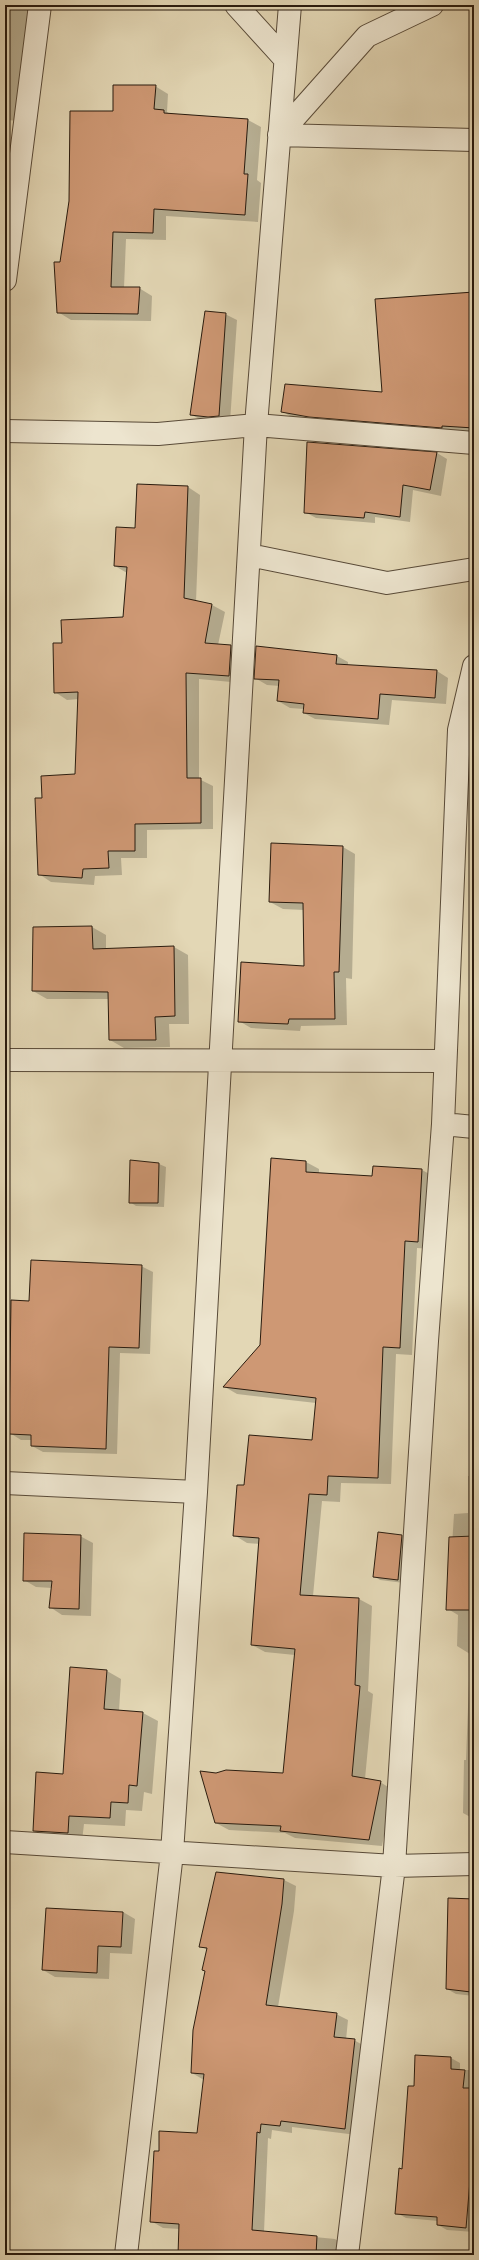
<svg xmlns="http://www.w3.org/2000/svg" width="479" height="2260" font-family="'IM FELL DW Pica',serif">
<rect width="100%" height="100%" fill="#e3d7b5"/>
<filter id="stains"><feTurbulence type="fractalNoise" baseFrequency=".005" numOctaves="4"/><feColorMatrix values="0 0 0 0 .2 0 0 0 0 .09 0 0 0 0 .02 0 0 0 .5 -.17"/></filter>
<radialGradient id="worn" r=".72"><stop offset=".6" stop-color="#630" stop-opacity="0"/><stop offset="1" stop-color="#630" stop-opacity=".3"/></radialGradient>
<path fill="#0003" d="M 5,5 L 34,5 L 22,121 L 5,120 Z
M 155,86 L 168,94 L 167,112 L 170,114 L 248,120 L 261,127 L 257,180 L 261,183 L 258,222 L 166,216 L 166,240 L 126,239 L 124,288 L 139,288 L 152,296 L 151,321 L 71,320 L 58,312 L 61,263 L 114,112 Z
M 474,293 L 474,435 L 296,420 L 282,411 L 383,393 Z
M 225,314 L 237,320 L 230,422 L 203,421 L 192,415 Z
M 308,443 L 437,453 L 447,459 L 441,496 L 413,490 L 410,522 L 375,517 L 375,523 L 316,518 L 305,512 Z
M 188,487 L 200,495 L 196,602 L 212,605 L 225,612 L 218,645 L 231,646 L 243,653 L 242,683 L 199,679 L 199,779 L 213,786 L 213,829 L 147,830 L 147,858 L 121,858 L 122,875 L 95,876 L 94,885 L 51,882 L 39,874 L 43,799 L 76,775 L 79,699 L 67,700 L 55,692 L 63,644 L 123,618 L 127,573 L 115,566 L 136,529 Z
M 337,656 L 348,662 L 348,665 L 437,671 L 448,678 L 446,704 L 392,700 L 389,725 L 315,719 L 304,713 L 304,709 L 290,708 L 278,701 L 280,686 L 267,685 L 255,678 Z
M 343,847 L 355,854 L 352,979 L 346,978 L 347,1025 L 301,1026 L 300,1031 L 251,1028 L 239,1021 L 305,967 L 304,910 L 283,909 L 270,902 Z
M 92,927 L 106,935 L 106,949 L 174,947 L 188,955 L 189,1024 L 169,1024 L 170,1047 L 124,1048 L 110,1040 L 109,999 L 47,999 L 33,991 L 34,928 Z
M 272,1159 L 306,1162 L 319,1169 L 319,1174 L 373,1177 L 374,1167 L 422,1170 L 435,1177 L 431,1249 L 417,1248 L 412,1355 L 396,1354 L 391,1484 L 341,1483 L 340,1502 L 322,1501 L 313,1596 L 359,1599 L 372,1606 L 368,1691 L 373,1694 L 365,1779 L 380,1782 L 393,1790 L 382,1846 L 295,1838 L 285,1833 L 229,1830 L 216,1823 L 216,1774 L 284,1774 L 295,1655 L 265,1652 L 252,1645 L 260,1544 L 247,1543 L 234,1535 L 245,1486 L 313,1441 L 316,1403 L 237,1394 L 225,1387 L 261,1346 Z
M 131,1161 L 159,1164 L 166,1167 L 164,1207 L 136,1206 L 130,1202 Z
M 472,1259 L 474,1259 L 474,1303 L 470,1301 Z
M 141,1266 L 153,1272 L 150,1354 L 120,1353 L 117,1454 L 43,1452 L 32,1446 L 32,1440 L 21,1440 L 10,1433 L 30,1302 Z
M 474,1414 L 474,1819 L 463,1813 L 464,1760 L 466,1760 L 470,1654 L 457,1646 L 458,1615 L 448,1609 L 454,1514 L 468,1513 L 468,1476 L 470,1476 Z
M 379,1533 L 402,1536 L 408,1539 L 404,1583 L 380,1580 L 374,1576 Z
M 80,1536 L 93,1543 L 91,1616 L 62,1615 L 50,1607 L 52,1588 L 36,1587 L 24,1580 Z
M 107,1671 L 121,1679 L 119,1711 L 143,1713 L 158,1721 L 152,1794 L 144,1792 L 142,1811 L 126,1810 L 125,1826 L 84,1824 L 82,1841 L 49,1839 L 34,1831 L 64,1775 Z
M 284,1880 L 296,1886 L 294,1911 L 278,2007 L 336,2014 L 348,2020 L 346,2040 L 354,2040 L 366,2047 L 357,2135 L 292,2127 L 292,2133 L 272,2130 L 271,2139 L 268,2138 L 264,2232 L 335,2239 L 347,2246 L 346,2255 L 179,2255 L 180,2229 L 163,2228 L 151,2221 L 160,2152 L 198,2134 L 204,2080 L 192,2073 L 208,1950 L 200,1946 Z
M 473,1900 L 474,1900 L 474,1996 L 456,1994 L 447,1989 Z
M 47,1909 L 123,1912 L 135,1919 L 132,1954 L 110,1953 L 109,1979 L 55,1977 L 43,1970 Z
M 416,2056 L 451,2058 L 460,2063 L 460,2070 L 474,2070 L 474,2232 L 447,2230 L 438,2225 L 438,2221 L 406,2218 L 397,2213 L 414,2087 Z"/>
<path fill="#ce9874" stroke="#291b0e" d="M 113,85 L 156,85 L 154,109 L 164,110 L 164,113 L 248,119 L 244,174 L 248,174 L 245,215 L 154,209 L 153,233 L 113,232 L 111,287 L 140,287 L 138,314 L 57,313 L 54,262 L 60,262 L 69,201 L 70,111 L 113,111 Z
M 474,292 L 474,428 L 442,426 L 442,428 L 309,417 L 281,412 L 285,384 L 382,392 L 375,299 Z
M 205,311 L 226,313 L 219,416 L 208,417 L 190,415 Z
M 307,442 L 437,452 L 430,490 L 403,485 L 400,517 L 365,512 L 364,518 L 304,513 Z
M 137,484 L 188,486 L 184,598 L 212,604 L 205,643 L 231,645 L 229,676 L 186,673 L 187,778 L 201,778 L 201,823 L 135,824 L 135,851 L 108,851 L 109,868 L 83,869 L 82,878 L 38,875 L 35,798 L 42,798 L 41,776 L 75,774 L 78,692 L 54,693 L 53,643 L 62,643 L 61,620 L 123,617 L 127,567 L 114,566 L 116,527 L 135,528 Z
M 256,646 L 337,655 L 336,664 L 437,670 L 435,698 L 380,694 L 378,719 L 303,713 L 304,704 L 277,701 L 279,680 L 254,679 Z
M 271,843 L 343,846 L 339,972 L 334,972 L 335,1019 L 289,1019 L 288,1024 L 238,1022 L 241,962 L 304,966 L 303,903 L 269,902 Z
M 92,926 L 93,949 L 174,946 L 175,1016 L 155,1017 L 156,1040 L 109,1040 L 108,992 L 32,991 L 33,927 Z
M 271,1158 L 306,1161 L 306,1172 L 372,1176 L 373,1166 L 422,1169 L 418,1242 L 405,1241 L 400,1348 L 383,1347 L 378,1478 L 328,1476 L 327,1495 L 309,1494 L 300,1595 L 359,1598 L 355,1685 L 360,1686 L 352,1776 L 381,1781 L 369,1840 L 280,1831 L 281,1826 L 215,1823 L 200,1771 L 216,1773 L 226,1770 L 283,1773 L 295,1649 L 251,1645 L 259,1538 L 233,1536 L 237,1485 L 244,1485 L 249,1435 L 312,1440 L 316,1398 L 223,1387 L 260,1345 Z
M 130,1160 L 159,1163 L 158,1203 L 129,1203 Z
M 31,1260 L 142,1265 L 139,1348 L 109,1347 L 106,1449 L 31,1446 L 31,1435 L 9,1434 L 11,1300 L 29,1301 Z
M 378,1532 L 402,1535 L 398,1580 L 373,1577 Z
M 24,1533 L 81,1535 L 79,1609 L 49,1608 L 52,1581 L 23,1581 Z
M 474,1536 L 474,1610 L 446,1610 L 449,1537 Z
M 70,1667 L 107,1670 L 104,1709 L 143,1712 L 137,1786 L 129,1785 L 128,1803 L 111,1802 L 110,1818 L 69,1816 L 68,1833 L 33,1831 L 36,1772 L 63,1774 Z
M 216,1872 L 284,1879 L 282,1904 L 266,2005 L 337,2013 L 334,2037 L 355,2039 L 345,2129 L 281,2121 L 280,2126 L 261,2124 L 260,2133 L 257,2132 L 252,2230 L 317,2236 L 316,2255 L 178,2255 L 179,2224 L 150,2222 L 154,2151 L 159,2151 L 159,2131 L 197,2133 L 204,2074 L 191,2073 L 193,2030 L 205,1971 L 202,1970 L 207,1948 L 199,1947 Z
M 448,1898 L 474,1899 L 471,1992 L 446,1989 Z
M 46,1908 L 123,1912 L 121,1947 L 98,1946 L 97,1973 L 42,1970 Z
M 415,2055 L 451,2057 L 451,2069 L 465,2070 L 463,2088 L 474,2088 L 474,2133 L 466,2228 L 437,2225 L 437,2217 L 395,2214 L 399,2168 L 402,2169 L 408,2086 L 414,2086 Z"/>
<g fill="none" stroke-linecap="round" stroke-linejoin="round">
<g stroke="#584a38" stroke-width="24">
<path id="street" d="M 236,5 L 285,59
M 279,135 L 367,36 L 432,5
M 279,135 L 474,140
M 5,280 L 40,5
M 5,431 L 158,434 L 256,425 L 474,443
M 249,555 L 387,583 L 474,569
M 5,1060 L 444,1061
M 443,1124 L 474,1127
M 5,1483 L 196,1492
M 5,1842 L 394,1866 L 474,1864
M 126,2255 L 172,1853 L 196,1492 L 256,425 L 290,5
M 347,2255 L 394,1866 L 427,1341 L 443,1124 L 459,730 L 474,666"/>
</g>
<use href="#street" stroke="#ede5cf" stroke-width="22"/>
</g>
<rect width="479" height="2260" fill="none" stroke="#e3d7b5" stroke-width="20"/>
<rect x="6" y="6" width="467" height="2248" fill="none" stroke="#291b0e" stroke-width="2"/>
<rect x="10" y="10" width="459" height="2240" fill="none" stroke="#291b0e"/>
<rect width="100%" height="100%" filter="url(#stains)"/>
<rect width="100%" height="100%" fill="url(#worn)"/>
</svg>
